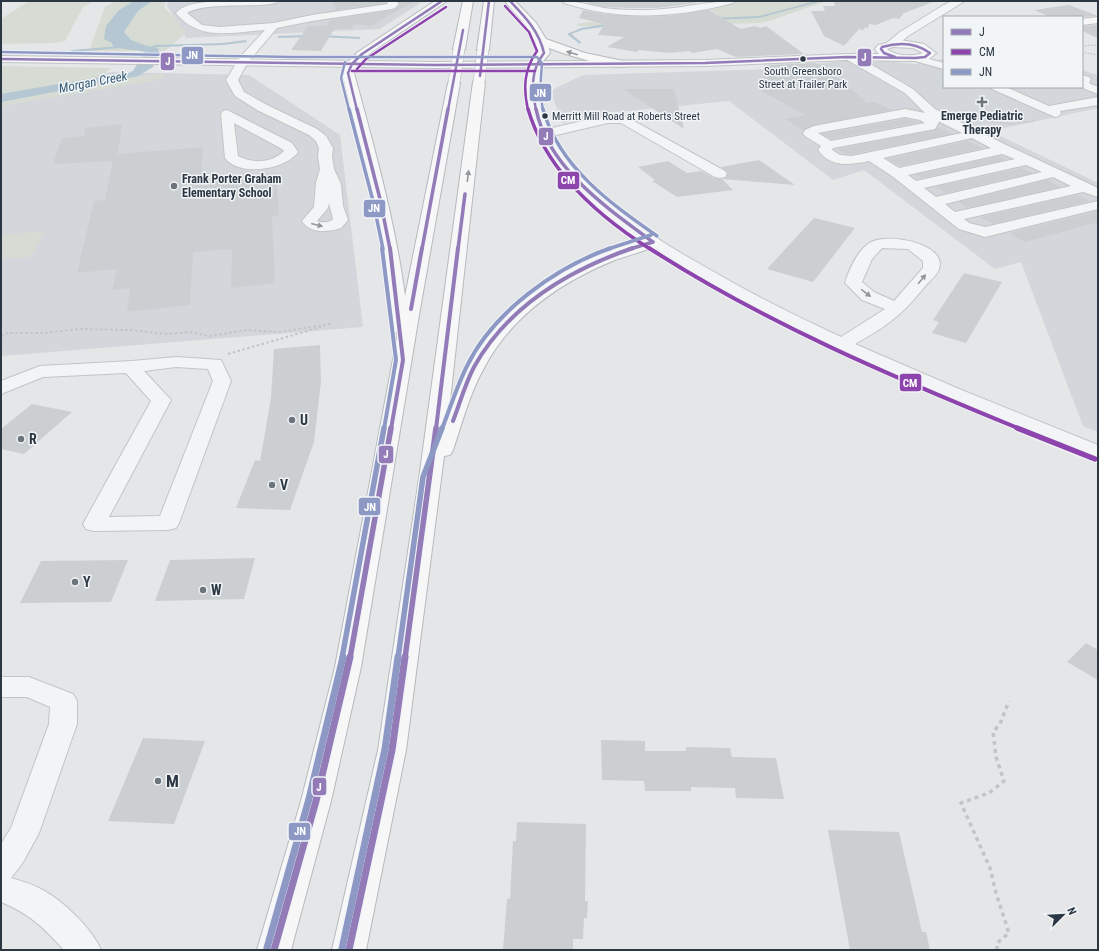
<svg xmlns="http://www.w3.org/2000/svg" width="1099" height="951" font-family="'Roboto Condensed',sans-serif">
<rect width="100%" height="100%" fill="#e4e6e8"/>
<path fill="#d3d6db" d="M 168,1 L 418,1 L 420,3 L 380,29 L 186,38 L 167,6 Z
M 944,59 L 944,87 L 1082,87 L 1082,70 L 1098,75 L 1098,108 L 990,131 L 1098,183 L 1098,432 L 1083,426 L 1021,262 L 995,269 L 864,170 L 833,180 L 729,101 L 617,112 L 600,112 L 605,115 L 563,123 L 550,91 L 583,75 L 769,69 L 851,60 L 856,63 L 884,61 L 915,64 Z
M 113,72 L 249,75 L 340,135 L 363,327 L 1,356 L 1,90 L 42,82 Z"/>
<path fill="#d6dcd4" d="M 29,1 L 94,1 L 83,7 L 65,41 L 54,43 L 1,44 L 1,19 Z
M 115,1 L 166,1 L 164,7 L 187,32 L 165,51 L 89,51 L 105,7 Z
M 737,1 L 827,1 L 769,21 L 759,23 L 605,27 L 578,26 L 577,24 L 641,14 L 705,10 Z
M 1,66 L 111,68 L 102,76 L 131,78 L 155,74 L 167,74 L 159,80 L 1,106 Z
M 45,232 L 31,257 L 1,258 L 1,234 Z"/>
<path fill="#b4c7d2" d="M 134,1 L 152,1 L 138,11 L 124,32 L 131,40 L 147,46 L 158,48 L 159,54 L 153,67 L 138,76 L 1,102 L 1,94 L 93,78 L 125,75 L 133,71 L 145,52 C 134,49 123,50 113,46 L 112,43 L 104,39 L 106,26 L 119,10 Z"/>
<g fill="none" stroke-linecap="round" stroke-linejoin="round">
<path fill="#b4c7d2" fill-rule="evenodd" d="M 816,1 L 822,1 L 759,18 L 713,20 L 711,19 L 713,18 L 759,16 Z
M 613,23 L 614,25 L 582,30 L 571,34 L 581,42 L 580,44 L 567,34 L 581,28 Z
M 309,35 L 310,37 L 279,38 L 277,37 L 279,36 Z
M 321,35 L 359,37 L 361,38 L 359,39 L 320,37 Z
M 246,40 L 247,42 L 223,45 L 156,47 L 149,50 L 147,49 L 155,45 L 223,43 Z
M 121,46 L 122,48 L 72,52 L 70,51 L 72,50 Z"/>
</g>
<path fill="#cccfd1" d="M 333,1 L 385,1 L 385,3 L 336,10 Z
M 398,1 L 415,1 L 371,26 L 354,24 L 351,29 L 334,29 L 321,51 L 291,50 L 308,26 L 327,26 L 330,20 L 392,10 L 400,5 Z
M 588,1 L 692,1 L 696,3 L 658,8 L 631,8 L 604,7 L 587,3 Z
M 852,1 L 932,1 L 933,2 L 904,13 L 899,19 L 893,18 L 876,25 L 869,24 L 868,28 L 865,27 L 864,30 L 859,29 L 844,46 L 824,36 L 811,11 L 825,11 L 823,6 L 835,6 L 834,2 L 852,2 Z
M 1069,5 L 1098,16 L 1082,17 L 1050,17 L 1034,10 Z
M 583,10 L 606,14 L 648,17 L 670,16 L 708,10 L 741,29 L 755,26 L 761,28 L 766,26 L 804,54 L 736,57 L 717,49 L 692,53 L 689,51 L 670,53 L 638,50 L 637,52 L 607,47 L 624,37 L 598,35 L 604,24 L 579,18 Z
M 1098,25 L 1098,38 L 1082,31 L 1082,26 Z
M 816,63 L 843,82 L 867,103 L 875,102 L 892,110 L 814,125 L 803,130 L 785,119 L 805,115 L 763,92 L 764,76 L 775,74 L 764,69 L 764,65 Z
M 623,89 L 674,89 L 684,129 Z
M 905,119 L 921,122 L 831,139 L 822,134 Z
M 122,124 L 118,154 L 203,147 L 201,179 L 276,173 L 279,215 L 272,216 L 275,283 L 231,288 L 232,249 L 193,252 L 190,305 L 127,312 L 130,288 L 112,290 L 117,269 L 77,273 L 94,201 L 105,200 L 113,161 L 53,164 L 62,138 L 84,136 L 85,128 Z
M 938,127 L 952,134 L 852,154 L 846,154 L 837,149 L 935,130 Z
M 967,141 L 983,148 L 900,166 L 887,159 Z
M 999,156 L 1006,160 L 922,178 L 916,175 Z
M 759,160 L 795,185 L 723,179 L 726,178 L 728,173 L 721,167 Z
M 668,161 L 687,173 L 701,171 L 714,178 L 722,179 L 733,190 L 677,197 L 652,181 L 655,180 L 638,167 Z
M 1021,168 L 1032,173 L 946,193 L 935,187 Z
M 1047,180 L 1061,187 L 968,208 L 958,202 Z
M 1077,195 L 1090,201 L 993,224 L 981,217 Z
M 1098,211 L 1098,222 L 1025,242 L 1009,233 Z
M 814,218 L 855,228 L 813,282 L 767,269 Z
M 964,273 L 1002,282 L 966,343 L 932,333 L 939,322 L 933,320 Z
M 320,345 L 321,382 L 314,442 L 290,510 L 236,508 L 255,460 L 260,461 L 271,398 L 274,349 Z
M 32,404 L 72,412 L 24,454 L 1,449 L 1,429 Z
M 255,558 L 244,599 L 155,601 L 170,560 Z
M 128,560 L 111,602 L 20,603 L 41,561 Z
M 1086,643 L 1098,650 L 1098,680 L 1067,662 Z
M 143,738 L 205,741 L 174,824 L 108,821 Z
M 601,740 L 645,741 L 645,751 L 686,751 L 686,747 L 730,748 L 732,757 L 776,758 L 784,799 L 736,798 L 735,788 L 691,787 L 691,791 L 645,791 L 644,781 L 602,780 Z
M 517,822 L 586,824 L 585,901 L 588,901 L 587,918 L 584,918 L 583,939 L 573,939 L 573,950 L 503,950 L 507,899 L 510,899 L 513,841 L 516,841 Z
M 828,830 L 899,832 L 922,932 L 926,932 L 930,950 L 850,950 Z"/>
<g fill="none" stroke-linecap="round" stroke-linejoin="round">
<g stroke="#c2c4c6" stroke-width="2">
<path id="minor" d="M 226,1 L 278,1 L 276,3 C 254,8 204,2 187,13 L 202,25 L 220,27 L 274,23 L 312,15 L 388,4 L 386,1 L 396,1 L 399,4 L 395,8 L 392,9 L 312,21 L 277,28 L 248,62 L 238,80 L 244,92 L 265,104 L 317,129 L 326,136 L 333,148 L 332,157 L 334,169 L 341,184 L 343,206 L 348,220 L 341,228 C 328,232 310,234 302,221 L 314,207 L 316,183 L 320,169 L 318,157 L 319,148 L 316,141 L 309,135 L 257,110 L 235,96 L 226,80 L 240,57 L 265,30 C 233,32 199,42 176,13 C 186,1 212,2 226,1 ZM 329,203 L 333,219 C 330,223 322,223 317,221 L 328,208 Z
M 562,1 C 577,1 590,5 604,8 C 618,10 633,10 647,10 C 677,10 705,1 735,1 L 733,3 C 677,18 619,21 564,3 Z
M 952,1 L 965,1 L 908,36 L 900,43 L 889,48 L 884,45 L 900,32 L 942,6 Z
M 847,54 L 865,61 L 913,89 L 935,109 L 1004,144 L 1098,188 L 1098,197 L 1083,192 L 964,219 L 969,223 L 985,227 L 1098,201 L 1098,209 L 985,237 L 959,229 L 892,176 L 869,161 C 850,165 831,168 818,150 L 821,146 L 805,136 L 803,133 L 805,130 L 814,126 L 905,109 L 925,113 L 905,93 L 842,57 ZM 905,117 L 920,120 L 925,123 L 831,141 L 818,133 ZM 938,121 L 962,133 L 852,156 L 840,155 L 832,150 L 833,148 L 935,129 L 939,122 ZM 972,138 L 991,148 L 899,168 L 883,158 ZM 1002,154 L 1015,159 L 916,181 L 908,175 ZM 1026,165 L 1042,172 L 936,197 L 924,188 ZM 1053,177 L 1071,186 L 955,212 L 945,204 Z
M 915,55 L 944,63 L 944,69 L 911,60 L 910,58 L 911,56 Z
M 535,61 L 541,64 C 537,86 538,109 548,129 L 608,115 L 623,115 L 725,171 L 727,174 L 725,177 L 720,178 L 715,177 L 621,123 L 608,123 L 552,136 C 561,150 570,165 582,177 C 617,215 662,243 707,268 C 750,293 795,316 841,337 L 885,309 L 862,300 L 845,283 C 849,270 857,252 868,244 C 884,231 948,243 939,269 C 937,275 931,280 927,284 C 916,297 905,311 891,321 C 880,330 867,337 855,344 L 959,389 L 1098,445 L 1098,458 C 1080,454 1063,445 1047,439 C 1016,426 986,414 955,401 C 878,369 803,335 730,294 C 661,256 565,202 533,125 C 525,106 526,85 529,64 ZM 882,248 L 908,249 L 923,261 L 923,268 L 894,301 L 874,292 L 862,282 L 872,259 Z
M 1082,75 L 1089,77 L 1091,79 L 1089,83 L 1098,87 L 1098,94 L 1080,87 L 1082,87 Z
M 990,87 L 1006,87 L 1049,106 L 1098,97 L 1098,105 L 1060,111 L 1061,113 L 1059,116 L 1055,117 L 992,89 Z
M 227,110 L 292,143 L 298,152 C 285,170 239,177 225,158 L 221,114 L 223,111 ZM 234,123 L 282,149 L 284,151 C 272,163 253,164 238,156 Z
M 176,357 L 221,360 L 231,381 L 179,523 L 176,528 L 168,530 L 94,531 L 86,529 L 83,524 L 151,401 L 126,373 L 43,377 L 1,394 L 1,381 L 40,366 L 132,361 ZM 176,367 L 208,369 L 213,381 L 160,516 L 109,517 L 171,400 L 144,371 Z
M 1,677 L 29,677 L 73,694 L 77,701 L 77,724 L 39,833 L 22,864 L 11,878 C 21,881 32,884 41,889 C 62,900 92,928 101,950 L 64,950 C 43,927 30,914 1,902 L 1,844 L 11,828 L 49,724 L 50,707 L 27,697 L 1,697 Z"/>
</g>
<g stroke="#c0c3c6" stroke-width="2">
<path id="major" d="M 1098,17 L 1098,23 L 1082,25 L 1082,19 Z
M 900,40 L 924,44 L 936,53 L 929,59 L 915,61 L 847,60 L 705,66 L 435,68 L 1,62 L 1,56 L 435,62 L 705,60 L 847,54 L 879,54 L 875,49 L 878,45 ZM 893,47 L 913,48 L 923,53 C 913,57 895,56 887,49 Z"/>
</g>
<g stroke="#b6babd" stroke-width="2">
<path id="highway" d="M 435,1 L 447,1 L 366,56 L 357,65 L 354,73 C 374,147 395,220 405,296 L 448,83 L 450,80 L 458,80 L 460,83 L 419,315 L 361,667 L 331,801 L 291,950 L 257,950 L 301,801 L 335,667 L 398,333 L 394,332 L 391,328 L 384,260 L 373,199 L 342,73 L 348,62 L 358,52 Z
M 463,1 L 473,1 L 465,49 L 459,52 L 453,49 Z
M 484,1 L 494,1 L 489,50 L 483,53 L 477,50 Z
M 505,1 L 515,1 L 536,23 L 546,39 L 585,53 L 628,62 L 630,64 L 628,66 C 614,70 564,54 549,48 L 550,53 L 539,66 L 531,66 L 529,64 L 538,53 C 535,29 518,19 505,1 Z
M 479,78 L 483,79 L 485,82 L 450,401 C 485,310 560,260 653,237 L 659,239 L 661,242 L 659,245 C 644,251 630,255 615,260 C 562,281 511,316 484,368 C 470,393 462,423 453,450 L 450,455 L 444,456 L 406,750 L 366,950 L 332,950 L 378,750 L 419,479 L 473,82 L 475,79 Z"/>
</g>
<path stroke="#c2c5c8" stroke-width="1.5" stroke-dasharray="1.5 1.5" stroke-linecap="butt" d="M 1082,46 L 1098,45
M 1082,52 L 1098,55
M 988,121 L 1012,124 L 1034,121"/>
<path stroke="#c2c5c8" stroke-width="2" stroke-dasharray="2.5 2.5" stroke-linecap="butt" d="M 1,336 L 7,333 L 44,333 L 79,329 L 130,330 L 166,334 L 190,332 L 210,336 L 247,330 L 279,332 L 331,324
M 228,354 L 321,327"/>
<path stroke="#c2c5c8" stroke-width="3.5" stroke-dasharray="4 4" stroke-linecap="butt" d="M 997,950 L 997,943 L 1009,933 L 996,893 L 990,868 L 961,803 L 989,793 L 1004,781 L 996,757 L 993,732 L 1000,724 L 1009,701"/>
<use href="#minor" fill="#f3f4f6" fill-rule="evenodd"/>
<use href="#major" fill="#f7f7f7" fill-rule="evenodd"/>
<use href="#highway" fill="#f7f7f7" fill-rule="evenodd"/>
<g stroke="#b6babd" stroke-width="12" stroke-linecap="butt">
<path id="highway-bridge" d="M 479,82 L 483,50
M 454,83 L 459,49"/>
</g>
<use href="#highway-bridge" stroke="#f7f7f7" stroke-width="11"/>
<g stroke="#f2f5f8" stroke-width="4">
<path id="bus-1-far4" d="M 510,1 C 525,17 539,31 544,53 C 530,71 532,89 536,110
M 1,59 L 435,65 L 705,63 L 847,57 L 915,58 L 925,57 L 930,53 C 915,42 899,42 882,47 L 881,49 L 884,53 L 895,57
M 480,76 L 489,1
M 357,110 L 348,73 L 352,64 L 362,54 L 442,1
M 448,110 L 463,30"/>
</g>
<g stroke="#f2f5f8" stroke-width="5.5">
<path id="bus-1-far3" d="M 357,109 L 380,199 L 390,249
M 536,109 C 548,168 607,208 653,242
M 422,249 L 448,109
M 458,249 L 465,194
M 630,249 L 653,242"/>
</g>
<g stroke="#f2f5f8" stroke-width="6">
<path id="bus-1-far2" d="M 390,248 L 403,360 L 391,429
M 411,309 L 422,248
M 453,421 C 460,403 465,384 474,367 C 508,306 569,270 633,248
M 436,429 L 458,248"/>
</g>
<g stroke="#f2f5f8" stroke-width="8">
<path id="bus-1-far1" d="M 350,658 L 391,428
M 405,658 L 436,428"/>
</g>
<g stroke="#f2f5f8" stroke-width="10">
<path id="bus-1" d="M 274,950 L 316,801 L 350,657
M 349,950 L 392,750 L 405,657"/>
</g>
<g stroke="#f2f5f8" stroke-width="4">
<path id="bus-2-far3" d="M 505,6 L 529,32 L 537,51 C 524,69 523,88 528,110
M 357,69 L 366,59 L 446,7
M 352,71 L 535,71"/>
</g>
<g stroke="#f2f5f8" stroke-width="5.5">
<path id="bus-2-far2" d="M 528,109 C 546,171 598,216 650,249"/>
</g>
<g stroke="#f2f5f8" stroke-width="6">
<path id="bus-2-far1" d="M 649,248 C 765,323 893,377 1020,429"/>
</g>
<g stroke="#f2f5f8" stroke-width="8">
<path id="bus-2" d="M 1017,428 L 1095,459"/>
</g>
<g stroke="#f2f5f8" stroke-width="4">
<path id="bus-3-far4" d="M 1,52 L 292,57 L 537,57 L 542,63 L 540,92 L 543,110
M 345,62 L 341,78 L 349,110"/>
</g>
<g stroke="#f2f5f8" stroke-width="5.5">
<path id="bus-3-far3" d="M 349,109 L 373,201 L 383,249
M 543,109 C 559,167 610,203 657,236
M 608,249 L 651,235"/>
</g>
<g stroke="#f2f5f8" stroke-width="6">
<path id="bus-3-far2" d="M 382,248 L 396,360 L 384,429
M 442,429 C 450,408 457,386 467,366 C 493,312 556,267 611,248"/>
</g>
<g stroke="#f2f5f8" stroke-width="8">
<path id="bus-3-far1" d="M 342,658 L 384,428
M 398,658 L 423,477 L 442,428"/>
</g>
<g stroke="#f2f5f8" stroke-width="10">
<path id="bus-3" d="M 267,948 L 309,799 L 343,657
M 342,949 L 385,749 L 398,657"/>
</g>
<use href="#bus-1-far4" stroke="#937bb8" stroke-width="2.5"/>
<use href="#bus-1-far3" stroke="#937bb8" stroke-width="3.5"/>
<use href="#bus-1-far2" stroke="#937bb8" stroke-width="4"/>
<use href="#bus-1-far1" stroke="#937bb8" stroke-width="5.5"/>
<use href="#bus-1" stroke="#937bb8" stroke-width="7"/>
<use href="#bus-2-far3" stroke="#8e44ad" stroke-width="2.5"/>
<use href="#bus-2-far2" stroke="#8e44ad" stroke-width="3.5"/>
<use href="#bus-2-far1" stroke="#8e44ad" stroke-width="4"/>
<use href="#bus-2" stroke="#8e44ad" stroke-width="5.5"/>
<use href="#bus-3-far4" stroke="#8d99c4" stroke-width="2.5"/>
<use href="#bus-3-far3" stroke="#8d99c4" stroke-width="3.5"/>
<use href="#bus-3-far2" stroke="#8d99c4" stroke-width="4"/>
<use href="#bus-3-far1" stroke="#8d99c4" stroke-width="5.5"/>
<use href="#bus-3" stroke="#8d99c4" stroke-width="7"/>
</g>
<defs><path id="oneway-solid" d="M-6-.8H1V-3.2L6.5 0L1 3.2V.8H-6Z"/></defs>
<g fill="#91979c">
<use href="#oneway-solid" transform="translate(572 53) rotate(-164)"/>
<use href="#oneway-solid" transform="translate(468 176) rotate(-83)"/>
</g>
<g fill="#8f969c">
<use href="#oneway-solid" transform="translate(317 225) rotate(14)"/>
<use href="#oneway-solid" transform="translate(922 279) rotate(-51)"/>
<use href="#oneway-solid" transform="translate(866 293) rotate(37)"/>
</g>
<g fill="#2b3742" stroke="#f2f5f8" stroke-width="1.5">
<circle cx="803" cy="59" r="3.5"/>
<circle cx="545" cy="116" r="3.5"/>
</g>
<g fill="#6c747c" stroke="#f2f5f8" stroke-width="1.5">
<path d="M980 96h4v4h4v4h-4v4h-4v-4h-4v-4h4z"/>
<circle cx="174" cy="186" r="4"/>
<circle cx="292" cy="420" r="4"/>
<circle cx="21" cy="439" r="4"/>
<circle cx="272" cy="485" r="4"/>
<circle cx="75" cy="582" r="4"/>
<circle cx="203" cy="590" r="4"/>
<circle cx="158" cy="781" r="4"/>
</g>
<g text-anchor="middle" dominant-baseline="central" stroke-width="3" stroke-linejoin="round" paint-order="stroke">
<g font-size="11" fill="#2b3742" stroke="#f2f5f8">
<text x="803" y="71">South Greensboro<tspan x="803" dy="13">Street at Trailer Park</tspan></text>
<text x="552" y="116" text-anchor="start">Merritt Mill Road at Roberts Street</text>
</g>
<g font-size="12" font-weight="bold" fill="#2b3742" stroke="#f2f5f8">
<text x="982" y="116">Emerge Pediatric<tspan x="982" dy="14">Therapy</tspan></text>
<text x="182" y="179" text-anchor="start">Frank Porter Graham<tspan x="182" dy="14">Elementary School</tspan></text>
</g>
<g font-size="13" font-style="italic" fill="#365c75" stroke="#f2f5f8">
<text transform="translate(93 82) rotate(-11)">Morgan Creek</text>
</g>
<g font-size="14" font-weight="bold" fill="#2b3742" stroke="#f2f5f8" text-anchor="start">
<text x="300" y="420">U</text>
<text x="29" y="439">R</text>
<text x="280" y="485">V</text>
<text x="83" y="582">Y</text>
<text x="211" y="590">W</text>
</g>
<g font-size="17" font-weight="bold" fill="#2b3742" stroke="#f2f5f8" text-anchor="start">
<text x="166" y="781">M</text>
</g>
</g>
<g stroke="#f2f5f8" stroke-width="1.5">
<rect x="181" y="46" width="23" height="19" rx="4" fill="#8d99c4"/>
<rect x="857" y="48" width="15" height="19" rx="4" fill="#937bb8"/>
<rect x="160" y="52" width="15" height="19" rx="4" fill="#937bb8"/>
<rect x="529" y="83" width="23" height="19" rx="4" fill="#8d99c4"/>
<rect x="538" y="127" width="16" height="19" rx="4" fill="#937bb8"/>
<rect x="557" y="171" width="23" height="19" rx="4" fill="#8e44ad"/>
<rect x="363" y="199" width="23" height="19" rx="4" fill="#8d99c4"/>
<rect x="899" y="373" width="23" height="19" rx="4" fill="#8e44ad"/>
<rect x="378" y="445" width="16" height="19" rx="4" fill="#937bb8"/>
<rect x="358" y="497" width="23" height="19" rx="4" fill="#8d99c4"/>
<rect x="312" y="777" width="15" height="19" rx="4" fill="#937bb8"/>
<rect x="288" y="822" width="23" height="19" rx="4" fill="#8d99c4"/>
</g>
<g font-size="11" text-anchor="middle" font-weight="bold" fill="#fff">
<text x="192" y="59">JN</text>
<text x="864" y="61">J</text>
<text x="168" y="65">J</text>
<text x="540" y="97">JN</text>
<text x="546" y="140">J</text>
<text x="568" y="184">CM</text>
<text x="374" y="212">JN</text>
<text x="910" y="387">CM</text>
<text x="386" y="458">J</text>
<text x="370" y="511">JN</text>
<text x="319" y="791">J</text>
<text x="300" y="835">JN</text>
</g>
<rect width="1099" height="951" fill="none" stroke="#2b3742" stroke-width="4"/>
<rect x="943" y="16" width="140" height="72" fill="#f2f5f8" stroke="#a2a9af"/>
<rect x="951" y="29" width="20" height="6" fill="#937bb8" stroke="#a2a9af"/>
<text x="979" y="36" font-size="12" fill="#2b3742">J</text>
<rect x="951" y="49" width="20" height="6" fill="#8e44ad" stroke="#a2a9af"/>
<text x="979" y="56" font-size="12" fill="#2b3742">CM</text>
<rect x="951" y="69" width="20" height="6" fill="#8d99c4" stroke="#a2a9af"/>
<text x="979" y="76" font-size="12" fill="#2b3742">JN</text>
<g transform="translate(1063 915) rotate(66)" stroke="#f2f5f8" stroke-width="3" paint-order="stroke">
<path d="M0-3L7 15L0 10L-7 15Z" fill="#2b3742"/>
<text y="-6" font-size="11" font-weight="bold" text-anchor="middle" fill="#2b3742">N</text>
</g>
</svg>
